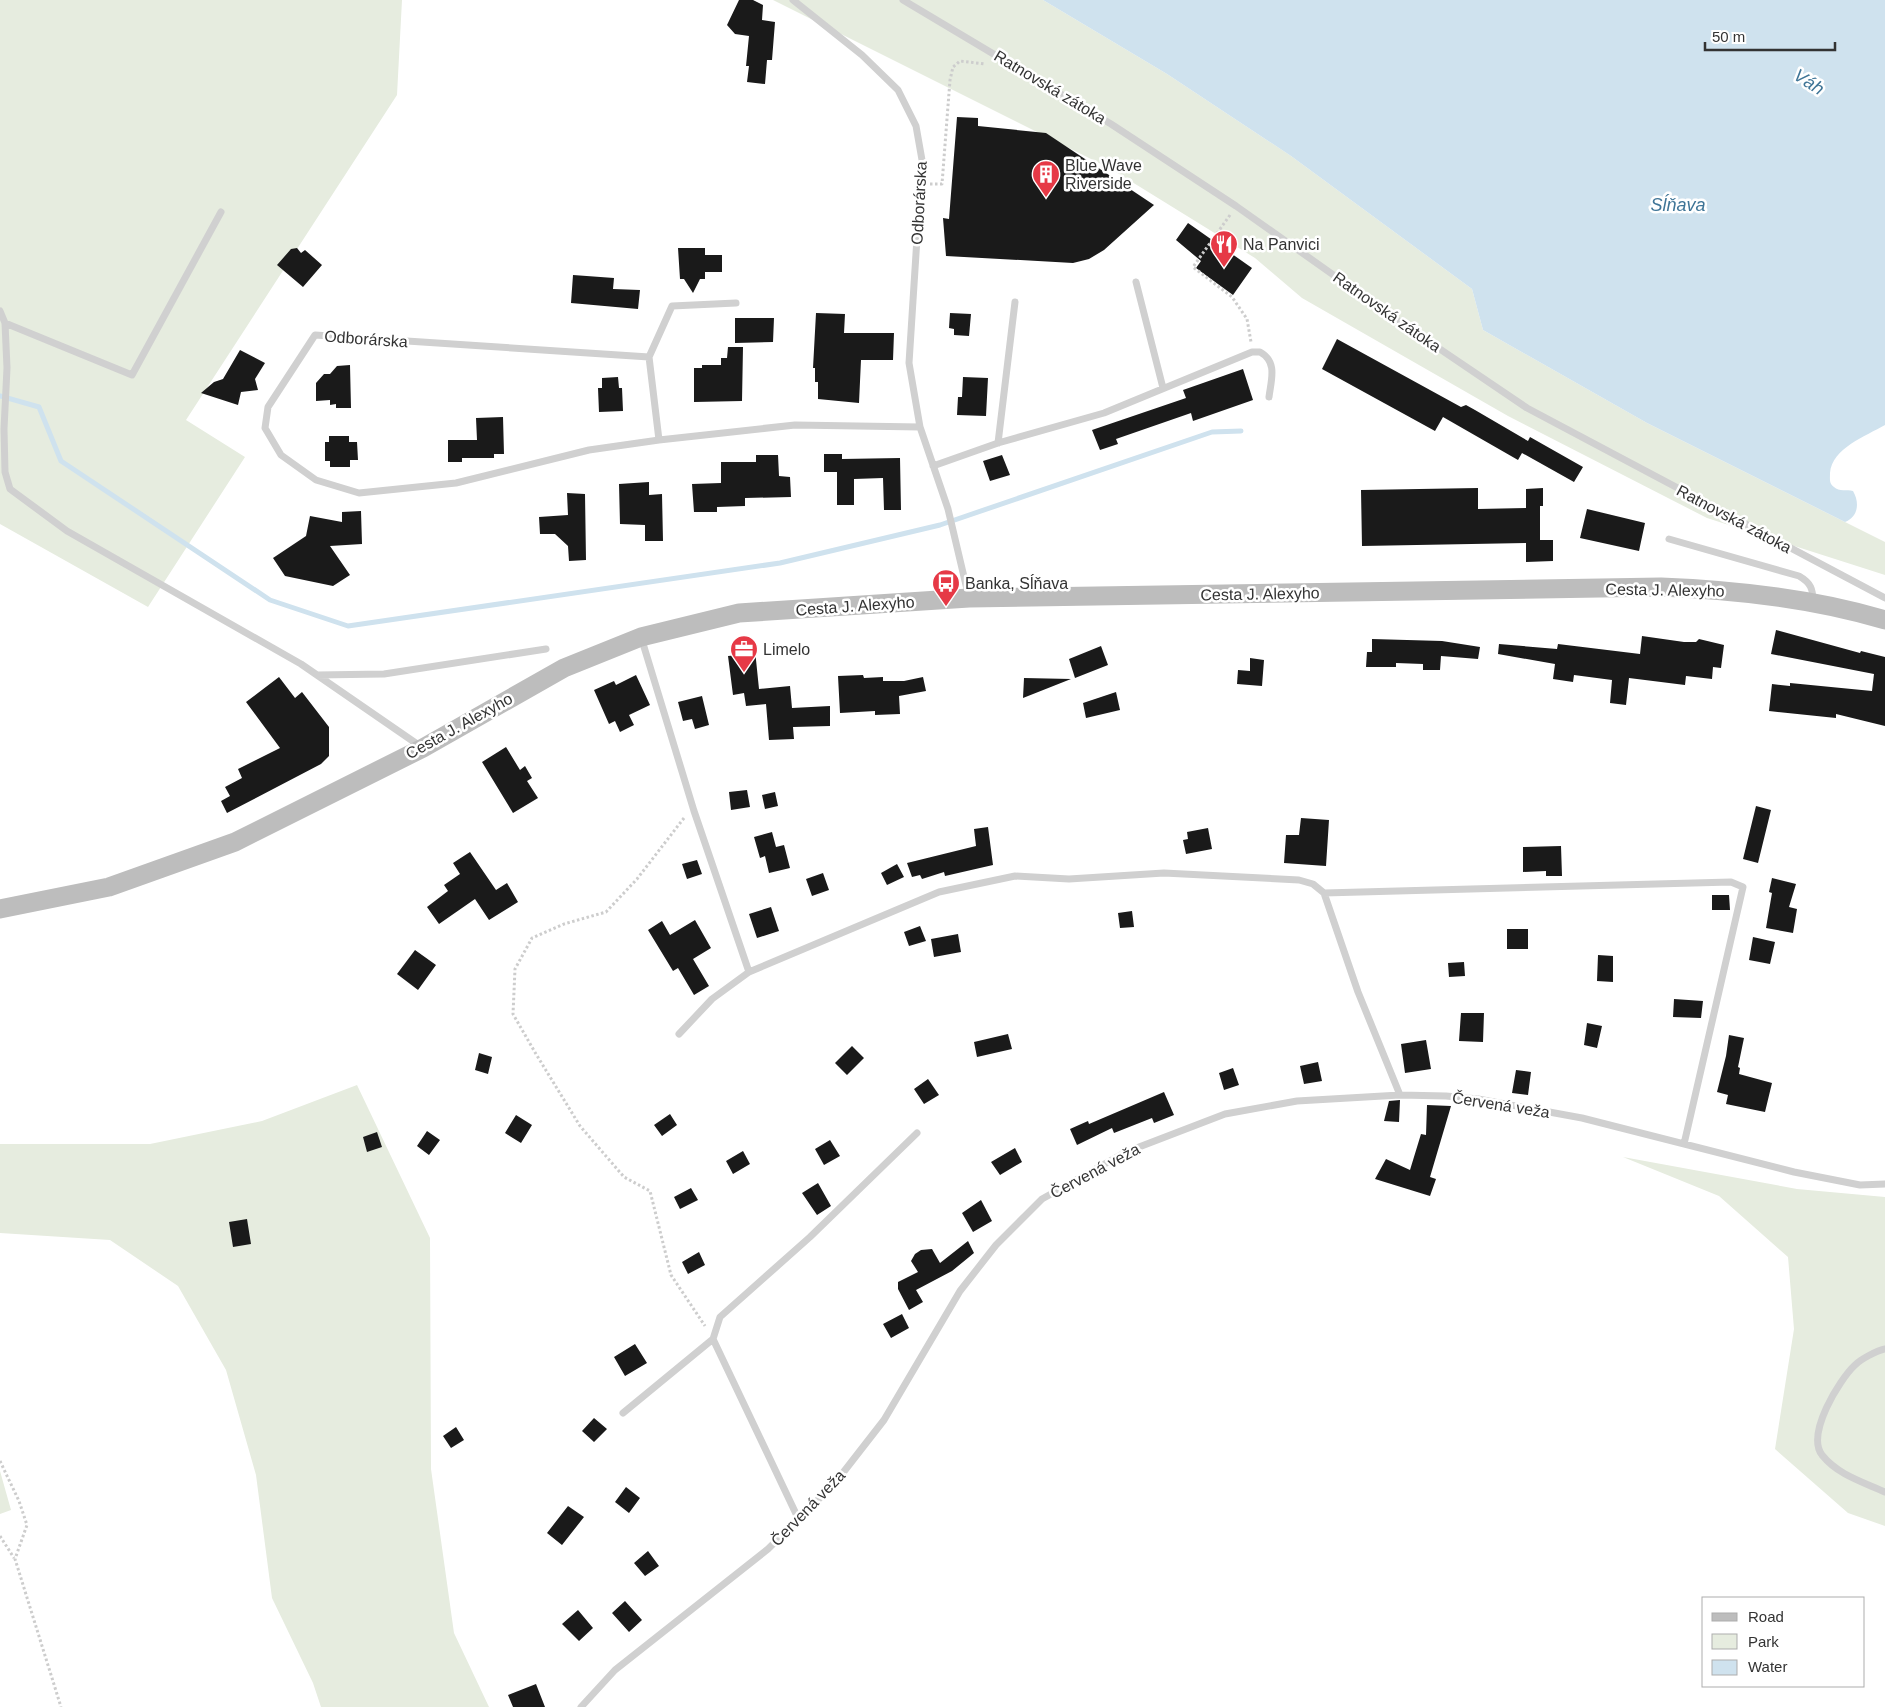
<svg xmlns="http://www.w3.org/2000/svg" width="1885" height="1707" font-family="Helvetica,sans-serif">
<rect width="100%" height="100%" fill="#fff"/>
<path fill="#e6ecdf" d="M 0,0 L 402,0 L 397,95 L 186,420 L 245,457 L 148,607 L 0,524 Z
M 773,0 L 1043,0 L 1167,74 L 1291,156 L 1472,289 L 1483,330 L 1647,423 L 1885,542 L 1885,575 L 1707,518 L 1508,416 L 1302,298 L 1255,258 L 1111,169 Z
M 357,1085 L 430,1238 L 431,1469 L 454,1633 L 489,1707 L 321,1707 L 313,1683 L 272,1598 L 256,1475 L 226,1370 L 178,1286 L 110,1240 L 0,1233 L 0,1144 L 150,1144 L 262,1121 Z
M 1623,1157 L 1797,1189 L 1885,1197 L 1885,1526 L 1848,1513 L 1775,1449 L 1794,1329 L 1788,1257 L 1719,1196 Z
M 0,1471 L 11,1510 L 0,1514 Z"/>
<path fill="#cfe2ee" d="M 1043,0 L 1885,0 L 1885,425 C 1866,436 1832,448 1830,473 C 1830,479 1829,484 1834,487 C 1839,492 1847,489 1853,491 C 1860,503 1858,517 1845,522 L 1647,423 L 1483,330 L 1472,289 L 1291,156 L 1167,74 Z"/>
<g fill="none" stroke-linecap="round" stroke-linejoin="round">
<path stroke="#cfe2ee" stroke-width="5" d="M 0,396 L 39,407 L 61,461 L 270,600 L 348,626 L 780,563 L 940,525 L 1212,432 L 1241,431"/>
</g>
<path fill="#1a1a1a" d="M 739,0 L 753,0 L 763,5 L 762,20 L 775,22 L 772,60 L 767,60 L 765,84 L 747,82 L 749,66 L 746,66 L 749,36 L 735,34 L 727,25 Z
M 957,117 L 978,118 L 978,126 L 1046,133 L 1154,205 L 1104,250 L 1089,259 L 1073,263 L 946,256 L 943,218 L 949,219 Z
M 1188,223 L 1252,268 L 1233,295 L 1196,268 L 1201,261 L 1176,240 Z
M 297,248 L 301,253 L 305,250 L 322,265 L 303,287 L 277,265 L 291,249 Z
M 678,248 L 705,248 L 705,255 L 722,255 L 722,272 L 705,272 L 705,279 L 700,279 L 693,293 L 684,279 L 680,279 Z
M 573,275 L 614,278 L 613,289 L 640,290 L 638,309 L 571,303 Z
M 816,313 L 845,314 L 844,333 L 894,333 L 893,360 L 861,360 L 859,403 L 818,399 L 818,382 L 815,382 L 815,368 L 813,368 Z
M 950,313 L 971,314 L 969,336 L 954,335 L 954,329 L 949,328 Z
M 735,318 L 774,318 L 773,342 L 735,343 Z
M 1337,339 L 1461,407 L 1466,405 L 1475,410 L 1528,441 L 1530,437 L 1583,467 L 1574,482 L 1522,453 L 1518,460 L 1443,417 L 1435,431 L 1322,369 Z
M 728,347 L 743,347 L 742,401 L 694,402 L 694,368 L 702,368 L 702,365 L 721,365 L 721,358 L 727,358 Z
M 240,350 L 265,363 L 255,379 L 258,390 L 241,392 L 238,405 L 201,393 L 214,382 L 223,379 Z
M 350,365 L 351,408 L 336,408 L 336,404 L 330,405 L 330,400 L 316,401 L 316,383 L 324,374 L 330,374 L 337,366 Z
M 1243,369 L 1253,400 L 1193,421 L 1191,413 L 1116,439 L 1118,444 L 1100,450 L 1092,430 L 1186,398 L 1183,390 Z
M 618,377 L 619,388 L 622,388 L 623,411 L 599,412 L 598,388 L 602,388 L 602,378 Z
M 963,377 L 988,378 L 986,416 L 957,415 L 958,397 L 962,397 Z
M 503,417 L 504,454 L 494,454 L 494,458 L 462,458 L 462,462 L 448,462 L 448,440 L 477,440 L 476,418 Z
M 329,436 L 349,436 L 349,442 L 357,442 L 358,460 L 350,460 L 350,467 L 330,467 L 330,461 L 325,461 L 325,442 L 329,442 Z
M 824,454 L 842,454 L 842,459 L 900,458 L 901,510 L 884,510 L 883,478 L 854,479 L 854,505 L 837,505 L 837,472 L 824,472 Z
M 756,455 L 778,455 L 779,476 L 790,477 L 791,497 L 745,498 L 745,506 L 717,507 L 717,512 L 694,512 L 692,484 L 721,483 L 721,462 L 756,462 Z
M 1002,455 L 1010,475 L 990,481 L 983,461 Z
M 649,482 L 649,495 L 662,494 L 663,541 L 645,541 L 645,525 L 620,524 L 619,484 Z
M 1478,488 L 1478,509 L 1526,508 L 1526,489 L 1543,488 L 1543,506 L 1540,506 L 1540,540 L 1553,540 L 1553,561 L 1526,562 L 1526,543 L 1362,546 L 1361,490 Z
M 567,493 L 585,494 L 586,560 L 569,561 L 568,546 L 555,534 L 540,534 L 539,517 L 568,515 Z
M 1587,509 L 1645,523 L 1639,551 L 1580,538 Z
M 361,511 L 362,544 L 330,546 L 350,575 L 333,586 L 285,576 L 273,558 L 306,536 L 310,516 L 342,522 L 342,512 Z
M 1776,630 L 1860,653 L 1861,651 L 1885,657 L 1885,726 L 1836,714 L 1836,718 L 1769,711 L 1772,684 L 1790,686 L 1790,683 L 1872,691 L 1874,674 L 1771,654 Z
M 1642,636 L 1684,642 L 1696,642 L 1699,639 L 1724,645 L 1721,668 L 1713,667 L 1712,679 L 1686,676 L 1685,685 L 1629,678 L 1626,705 L 1610,703 L 1612,680 L 1574,675 L 1573,682 L 1553,679 L 1555,664 L 1498,654 L 1499,644 L 1557,649 L 1558,644 L 1640,654 Z
M 1372,639 L 1442,641 L 1480,647 L 1478,659 L 1441,656 L 1440,670 L 1423,670 L 1423,664 L 1396,663 L 1396,667 L 1366,667 L 1367,652 L 1372,652 Z
M 1101,646 L 1108,665 L 1075,678 L 1069,659 Z
M 755,650 L 759,689 L 790,686 L 792,708 L 830,706 L 830,726 L 793,727 L 794,739 L 769,740 L 766,704 L 746,706 L 744,693 L 733,695 L 728,656 L 739,655 L 738,651 Z
M 1250,658 L 1264,660 L 1262,686 L 1237,684 L 1238,670 L 1250,671 Z
M 636,675 L 650,705 L 629,715 L 634,725 L 620,732 L 615,721 L 609,724 L 594,690 L 614,681 L 616,685 Z
M 863,675 L 864,678 L 883,677 L 883,681 L 904,681 L 923,677 L 926,691 L 899,696 L 900,714 L 875,715 L 875,711 L 840,713 L 838,676 Z
M 279,677 L 295,698 L 302,692 L 329,727 L 329,756 L 321,764 L 227,813 L 221,801 L 230,796 L 225,787 L 242,778 L 238,769 L 280,748 L 246,702 Z
M 1024,678 L 1071,679 L 1023,698 Z
M 1116,692 L 1120,710 L 1086,718 L 1083,703 Z
M 702,696 L 709,725 L 695,729 L 692,719 L 683,721 L 678,702 Z
M 506,747 L 520,770 L 525,766 L 532,778 L 527,781 L 538,798 L 513,813 L 482,762 Z
M 747,790 L 750,807 L 731,810 L 729,792 Z
M 775,792 L 778,806 L 765,809 L 762,795 Z
M 1756,806 L 1771,810 L 1758,863 L 1743,859 Z
M 1301,818 L 1329,820 L 1326,866 L 1284,863 L 1286,835 L 1299,835 Z
M 988,827 L 993,865 L 945,876 L 944,872 L 922,879 L 920,875 L 912,877 L 907,863 L 976,846 L 974,829 Z
M 1208,828 L 1212,849 L 1186,854 L 1183,840 L 1188,839 L 1187,832 Z
M 772,832 L 776,847 L 784,845 L 790,868 L 769,873 L 765,856 L 760,858 L 754,837 Z
M 1561,846 L 1562,876 L 1546,876 L 1546,871 L 1523,872 L 1523,847 Z
M 470,852 L 496,890 L 507,883 L 518,902 L 489,920 L 475,899 L 439,924 L 427,907 L 448,891 L 444,885 L 460,874 L 453,863 Z
M 697,860 L 702,874 L 687,879 L 682,864 Z
M 897,864 L 904,877 L 887,885 L 881,873 Z
M 823,873 L 829,890 L 812,896 L 806,879 Z
M 1772,878 L 1796,884 L 1789,907 L 1797,909 L 1793,933 L 1766,928 L 1772,893 L 1769,892 Z
M 1712,895 L 1729,895 L 1730,910 L 1712,910 Z
M 771,907 L 779,931 L 757,938 L 749,914 Z
M 1132,911 L 1134,927 L 1120,928 L 1118,913 Z
M 695,920 L 711,948 L 693,959 L 709,986 L 694,995 L 678,968 L 673,971 L 648,930 L 662,921 L 670,935 Z
M 920,926 L 926,941 L 909,946 L 904,932 Z
M 1507,929 L 1528,929 L 1528,949 L 1507,949 Z
M 958,934 L 961,952 L 934,957 L 931,939 Z
M 1753,937 L 1775,942 L 1770,964 L 1749,960 Z
M 415,950 L 436,965 L 418,990 L 397,974 Z
M 1598,955 L 1613,956 L 1613,982 L 1597,981 Z
M 1464,962 L 1465,976 L 1449,977 L 1448,963 Z
M 1674,999 L 1703,1001 L 1701,1018 L 1673,1017 Z
M 1461,1013 L 1484,1013 L 1483,1042 L 1459,1041 Z
M 1587,1023 L 1602,1026 L 1597,1048 L 1584,1045 Z
M 1008,1034 L 1012,1049 L 977,1057 L 974,1042 Z
M 1729,1035 L 1744,1038 L 1738,1067 L 1740,1068 L 1739,1074 L 1772,1083 L 1765,1112 L 1726,1104 L 1728,1095 L 1717,1092 L 1726,1056 Z
M 1426,1040 L 1431,1069 L 1405,1073 L 1401,1044 Z
M 852,1046 L 864,1058 L 847,1075 L 835,1063 Z
M 479,1053 L 492,1057 L 488,1074 L 475,1070 Z
M 1318,1062 L 1322,1081 L 1304,1084 L 1300,1066 Z
M 1233,1068 L 1239,1085 L 1224,1090 L 1219,1073 Z
M 1516,1070 L 1531,1072 L 1528,1095 L 1512,1093 Z
M 928,1079 L 939,1095 L 924,1104 L 914,1089 Z
M 1164,1092 L 1174,1115 L 1154,1123 L 1152,1118 L 1114,1133 L 1112,1128 L 1077,1145 L 1070,1129 L 1088,1121 L 1089,1124 Z
M 1400,1100 L 1399,1122 L 1384,1121 L 1389,1101 Z
M 1427,1105 L 1451,1106 L 1430,1177 L 1436,1179 L 1430,1196 L 1375,1179 L 1386,1159 L 1410,1170 L 1421,1134 L 1426,1135 Z
M 670,1114 L 677,1125 L 662,1136 L 654,1125 Z
M 516,1115 L 532,1125 L 521,1143 L 505,1133 Z
M 427,1131 L 440,1140 L 429,1155 L 417,1146 Z
M 377,1132 L 382,1147 L 367,1152 L 363,1137 Z
M 830,1140 L 840,1156 L 824,1165 L 815,1149 Z
M 1015,1148 L 1022,1162 L 1000,1175 L 991,1162 Z
M 743,1151 L 750,1164 L 733,1174 L 726,1161 Z
M 818,1183 L 831,1206 L 817,1215 L 802,1193 Z
M 691,1188 L 698,1200 L 680,1209 L 674,1197 Z
M 981,1200 L 992,1221 L 973,1232 L 962,1213 Z
M 247,1219 L 251,1244 L 233,1247 L 229,1222 Z
M 968,1241 L 974,1253 L 952,1271 L 916,1290 L 923,1302 L 909,1310 L 898,1289 L 898,1282 L 918,1272 L 911,1261 L 915,1254 L 921,1250 L 932,1249 L 940,1263 Z
M 699,1252 L 705,1265 L 688,1274 L 682,1262 Z
M 902,1314 L 909,1328 L 891,1338 L 883,1324 Z
M 635,1344 L 647,1363 L 625,1376 L 614,1357 Z
M 594,1418 L 607,1429 L 594,1442 L 582,1431 Z
M 456,1427 L 464,1440 L 451,1448 L 443,1436 Z
M 626,1487 L 640,1498 L 629,1513 L 615,1502 Z
M 568,1506 L 584,1517 L 562,1545 L 547,1533 Z
M 648,1551 L 659,1566 L 645,1576 L 634,1563 Z
M 625,1601 L 642,1620 L 629,1632 L 612,1613 Z
M 578,1610 L 593,1628 L 579,1641 L 562,1624 Z
M 536,1684 L 545,1707 L 513,1707 L 508,1695 Z"/>
<g fill="none" stroke-linecap="round" stroke-linejoin="round">
<path stroke="#cdcdcd" stroke-width="3" stroke-dasharray="2.5 2.5" stroke-linecap="butt" d="M 930,184 L 942,184 L 950,80 L 953,67 L 960,61 L 985,64
M 1230,215 L 1193,267 L 1232,297 L 1247,319 L 1251,342
M 684,818 L 637,879 L 606,912 L 564,924 L 532,938 L 515,969 L 513,1014 L 536,1054 L 580,1126 L 624,1177 L 650,1191 L 671,1275 L 705,1326
M 0,1461 L 19,1501 L 27,1525 L 15,1559 L 61,1707
M 0,1536 L 14,1558"/>
<path stroke="#d0d0d0" stroke-width="7" d="M 793,0 L 862,55 L 898,90 L 916,126 L 922,160 L 909,363 L 920,427 L 948,509 L 969,598
M 903,0 L 1111,124 L 1236,206 L 1397,320 L 1527,408 L 1885,598
M 1136,282 L 1163,388
M 0,311 L 5,323 L 7,368 L 4,429 L 5,472 L 10,489 L 67,531 L 301,664 L 420,746
M 5,323 L 132,375 L 221,212
M 649,357 L 672,306 L 736,303
M 659,440 L 649,357 L 315,335 L 268,407 L 265,428 L 281,455 L 316,480 L 359,493 L 456,483 L 589,450 L 659,440 L 795,425 L 920,427
M 998,443 L 1015,302
M 933,466 L 998,443 L 1104,413 L 1252,352 L 1260,352 C 1278,362 1271,380 1269,397
M 1669,539 L 1799,576 C 1811,583 1813,589 1813,602
M 641,637 L 694,811 L 749,972
M 317,675 L 384,674 L 546,649
M 1324,893 L 1731,882 L 1743,887 L 1684,1144
M 679,1034 L 712,999 L 749,972 L 939,892 L 1015,876 L 1069,879 L 1164,873 L 1299,880 L 1313,884 L 1324,893 L 1358,992 L 1400,1095
M 713,1339 L 798,1518
M 1885,1349 C 1876,1351 1861,1359 1855,1365 C 1839,1380 1806,1434 1822,1455 C 1838,1475 1863,1482 1885,1492
M 623,1413 L 713,1339 L 720,1317 L 810,1237 L 917,1133
M 581,1707 L 615,1670 L 768,1549 L 835,1483 L 884,1420 L 960,1291 L 996,1245 L 1042,1199 L 1126,1152 L 1225,1114 L 1297,1101 L 1400,1095 L 1446,1096 L 1478,1099 L 1582,1118 L 1794,1172 L 1860,1185 L 1885,1184"/>
<path stroke="#bdbdbd" stroke-width="19" d="M 0,909 L 109,887 L 235,842 L 423,748 L 564,668 L 641,637 L 739,613 L 969,598 L 1661,587 C 1736,590 1813,598 1885,620"/>
</g>
<defs>
<g id="building-pin" transform="scale(1.4375)"><path d="M0 17L-7.5 6A9.5 9.5 0 1 1 7.5 6Z" fill="#e63946" stroke="#fff"/><path d="M-4-6H4V6H1V3H-1V6H-4ZM-2.5-4.3h1.7v1.8h-1.7ZM.8-4.3h1.7v1.8H.8ZM-2.5-1h1.7V.8h-1.7ZM.8-1h1.7V.8H.8Z" fill="#fff"/></g>
<g id="restaurant-pin" transform="scale(1.4375)"><path d="M0 17L-7.5 6A9.5 9.5 0 1 1 7.5 6Z" fill="#e63946" stroke="#fff"/><path d="M-5-6h1v4h1v-4h1v4h1v-4h1v5L-1.5 .5V6h-2V.5L-5-1ZM5-6V6H3V1.5H1.5Q1.5-4 5-6Z" fill="#fff"/></g>
<g id="bus-pin" transform="scale(1.4375)"><path d="M0 17L-7.5 6A9.5 9.5 0 1 1 7.5 6Z" fill="#e63946" stroke="#fff"/><path d="M-5-6H5V4H4V6H2V4H-2V6H-4V4H-5ZM-3.5-4V0h7V-4ZM-3.5 1.2v1.5H-2V1.2ZM2 1.2v1.5H3.5V1.2Z" fill="#fff"/></g>
<g id="office-pin" transform="scale(1.4375)"><path d="M0 17L-7.5 6A9.5 9.5 0 1 1 7.5 6Z" fill="#e63946" stroke="#fff"/><path d="M-6-3h4V-5.5h4V-3h4V5H-6ZM-1-4.5V-3h2v-1.5ZM-6 0V1H6V0Z" fill="#fff"/></g>
</defs>
<g fill-rule="evenodd">
<use href="#building-pin" x="1046" y="174"/>
<use href="#restaurant-pin" x="1224" y="244"/>
<use href="#bus-pin" x="946" y="583"/>
<use href="#office-pin" x="744" y="649"/>
</g>
<g text-anchor="middle" dominant-baseline="central" stroke-width="5" stroke-linejoin="round" paint-order="stroke">
<g font-size="16" fill="#333" stroke="#fff">
<text transform="translate(1050 87) rotate(31)">Ratnovská zátoka</text>
<text transform="translate(919 203) rotate(-87)">Odborárska</text>
<text transform="translate(1387 312) rotate(35)">Ratnovská zátoka</text>
<text transform="translate(366 339) rotate(4)">Odborárska</text>
<text transform="translate(1734 519) rotate(28)">Ratnovská zátoka</text>
<text transform="translate(1665 590) rotate(1)">Cesta J. Alexyho</text>
<text transform="translate(1260 594) rotate(-1)">Cesta J. Alexyho</text>
<text transform="translate(855 606) rotate(-4)">Cesta J. Alexyho</text>
<text transform="translate(459 726) rotate(-29)">Cesta J. Alexyho</text>
<text transform="translate(1501 1105) rotate(9)">Červená veža</text>
<text transform="translate(1095 1171) rotate(-28)">Červená veža</text>
<text transform="translate(808 1508) rotate(-46)">Červená veža</text>
</g>
<g font-size="16" fill="#333" stroke="#fff" text-anchor="start">
<text x="1065" y="165">Blue Wave<tspan x="1065" dy="18">Riverside</tspan></text>
<text x="1243" y="244">Na Panvici</text>
<text x="965" y="583">Banka, Sĺňava</text>
<text x="763" y="649">Limelo</text>
</g>
<g font-size="18" font-style="italic" fill="#3f7597" stroke="#fff">
<text transform="translate(1809 82) rotate(33)">Váh</text>
<text x="1678" y="205">Sĺňava</text>
</g>
</g>
<rect x="1702" y="1597" width="162" height="90" fill="#ffffff" stroke="#adadad"/>
<rect x="1712" y="1613" width="25" height="8" fill="#bdbdbd" stroke="#adadad"/>
<text x="1748" y="1622" font-size="15" fill="#333333">Road</text>
<rect x="1712" y="1634" width="25" height="15" fill="#e6ecdf" stroke="#adadad"/>
<text x="1748" y="1647" font-size="15" fill="#333333">Park</text>
<rect x="1712" y="1660" width="25" height="15" fill="#cfe2ee" stroke="#adadad"/>
<text x="1748" y="1672" font-size="15" fill="#333333">Water</text>
<path d="M1705 42v8h130v-8" fill="none" stroke="#333333" stroke-width="2.5"/>
<text x="1712" y="42" font-size="15" fill="#333333" stroke="#ffffff" stroke-width="4" paint-order="stroke">50 m</text>
</svg>
